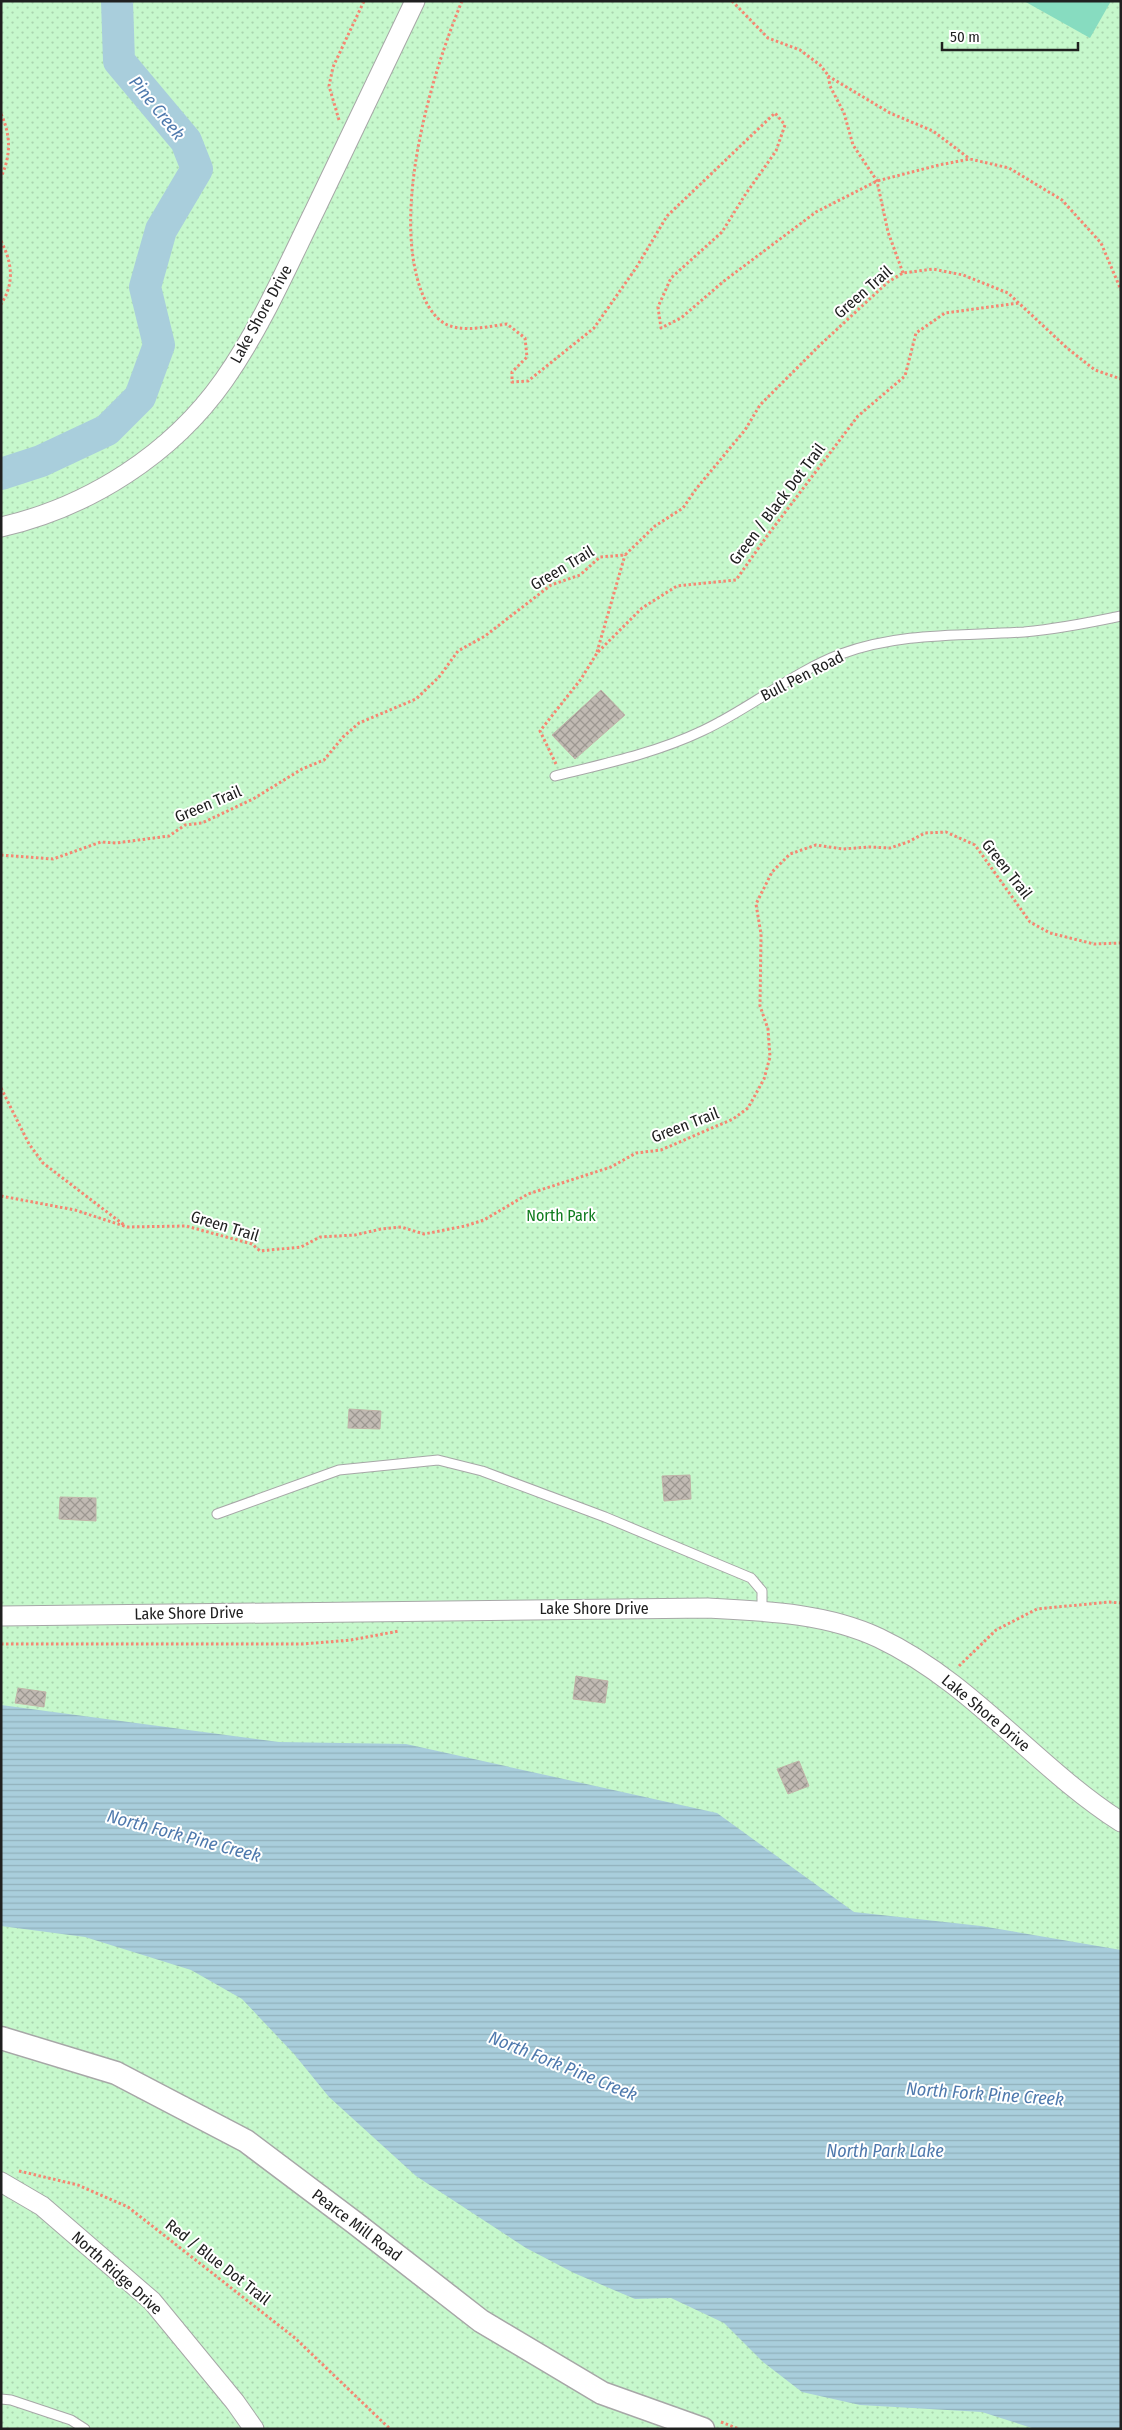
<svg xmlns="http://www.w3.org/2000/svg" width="1122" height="2430" font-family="'Fira Sans Condensed',sans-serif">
<defs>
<pattern id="park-dots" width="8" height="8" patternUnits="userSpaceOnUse" patternTransform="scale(1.25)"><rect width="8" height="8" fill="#c6f8cc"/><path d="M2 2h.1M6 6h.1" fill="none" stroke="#aad4af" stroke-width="1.8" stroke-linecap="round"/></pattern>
<pattern id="water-rules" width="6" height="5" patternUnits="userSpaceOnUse" patternTransform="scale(1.25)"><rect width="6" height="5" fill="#a9cedc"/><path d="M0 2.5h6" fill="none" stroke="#91b1bc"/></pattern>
<pattern id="building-cross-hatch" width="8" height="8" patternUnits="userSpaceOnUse" patternTransform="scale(1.25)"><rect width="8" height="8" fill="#c1bab3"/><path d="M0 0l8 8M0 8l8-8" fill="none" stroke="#9c9791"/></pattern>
</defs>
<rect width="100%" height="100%" fill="#f0ede7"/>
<path fill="url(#park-dots)" d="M 1,1 L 1121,1 L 1121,2429 L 1,2429 Z"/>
<path fill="#87dcc0" d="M 1024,1 L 1111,1 L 1090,38 Z"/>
<path fill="url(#water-rules)" d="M 1,1705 L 279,1742 L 406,1744 L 717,1813 L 854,1912 L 981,1926 L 1121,1950 L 1121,2429 L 1035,2429 L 982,2412 L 860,2405 L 802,2392 L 763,2362 L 724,2323 L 671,2298 L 635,2299 L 574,2273 L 526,2248 L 416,2176 L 329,2097 L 294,2054 L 242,1999 L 191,1970 L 85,1937 L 1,1926 Z"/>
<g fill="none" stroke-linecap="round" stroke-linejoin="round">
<path stroke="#a9cedc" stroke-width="32" d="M 1,474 L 41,461 L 107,430 L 140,397 L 159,345 L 145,287 L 161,230 L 197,169 L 186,141 L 119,61 L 117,1"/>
</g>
<path fill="url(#building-cross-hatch)" stroke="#c1b5a9" d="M 601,690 L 625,715 L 575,759 L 552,735 Z
M 349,1409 L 381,1411 L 380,1429 L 348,1428 Z
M 690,1475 L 691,1499 L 664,1501 L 662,1476 Z
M 60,1497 L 96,1498 L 96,1521 L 59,1519 Z
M 576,1676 L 608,1681 L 605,1703 L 573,1699 Z
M 18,1688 L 46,1692 L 44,1707 L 15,1703 Z
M 799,1761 L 809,1786 L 788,1794 L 777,1769 Z"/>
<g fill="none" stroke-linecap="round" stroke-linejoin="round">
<g stroke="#a7a7a7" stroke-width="11">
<path id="service" d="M 555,776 C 604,764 656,753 702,731 C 750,709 791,673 841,654 C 900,632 962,636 1024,632 C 1057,629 1088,623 1121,616
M 217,1514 L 339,1470 L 438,1460 L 482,1471 L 605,1517 L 751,1578 L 762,1591 L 762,1611
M 1,2399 L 11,2400 L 71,2420 L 85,2429"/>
</g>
<g stroke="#a7a7a7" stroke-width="21">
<path id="minor" d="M 1,527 C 89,507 172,454 224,380 C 261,327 287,267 315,210 C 348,140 382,71 415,1
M 1,1616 L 708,1608 C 765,1611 826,1613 879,1638 C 972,1682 1035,1767 1121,1822
M 1,2182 L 42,2206 L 152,2301 L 235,2402 L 254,2429"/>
</g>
<g stroke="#a7a7a7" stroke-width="25">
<path id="tertiary" d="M 1,2038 L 116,2073 L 246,2141 L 355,2223 L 481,2321 L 602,2393 L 703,2429"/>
</g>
<path stroke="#f58772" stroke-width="3" stroke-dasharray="2.5 2.5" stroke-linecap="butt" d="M 462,1 C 430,78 391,213 422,293 C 428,308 438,324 454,327 C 471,331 491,326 507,324 L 525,338 L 527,357 L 512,372 L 512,382 L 528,381 L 594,328 L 636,268 L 667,216 L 775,113 L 785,125 L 776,151 L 745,195 L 722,232 L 671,278 L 658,307 L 661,328 L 681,318 L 724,281 L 816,212 L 877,181 L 939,165 L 970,159 L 1009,168 L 1062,200 L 1101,243 L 1121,290
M 732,1 L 768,38 L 800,50 L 820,65 L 828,75 L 830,86 L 844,113 L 853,145 L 877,181 L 888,232 L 903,273
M 828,76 L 890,113 L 933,131 L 970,159
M 1,114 C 11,135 11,156 1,177
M 339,120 L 329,86 L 333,67 L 364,1
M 1,241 C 12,262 15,283 1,304
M 597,652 L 625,555
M 556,764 L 540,731 L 581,679 L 597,653 L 642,608 L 677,586 L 736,580 L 767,536 L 858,416 L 905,376 L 916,333 L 945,313 L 1019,303
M 1,855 L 53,859 L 101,842 L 116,843 L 169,836 L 185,825 L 202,823 L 253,799 L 302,769 L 324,760 L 343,737 L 359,723 L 416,699 L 439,677 L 458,651 L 485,636 L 551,585 L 580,575 L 600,557 L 625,555 L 655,526 L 683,508 L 696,489 L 745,430 L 760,405 L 820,345 L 888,282 L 903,273 L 933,269 L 963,275 L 1008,293 L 1067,348 L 1095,370 L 1121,379
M 1,1088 L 29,1144 L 43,1163 L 124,1225
M 1,1196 L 75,1210 L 127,1227 L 186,1226 L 252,1244 L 260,1251 L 301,1247 L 320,1237 L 355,1235 L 381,1229 L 401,1227 L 424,1234 L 465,1226 L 484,1220 L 528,1194 L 611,1167 L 636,1153 L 661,1150 L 733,1119 L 748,1108 L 764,1079 L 770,1057 L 768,1029 L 760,1006 L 761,934 L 756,904 L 772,872 L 790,854 L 816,845 L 843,849 L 869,847 L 890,848 L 908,842 L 925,833 L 946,832 L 975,845 L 1030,922 L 1050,933 L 1094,944 L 1121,943
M 1,1644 L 303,1644 L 351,1640 L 399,1631
M 959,1666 L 996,1630 L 1037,1609 L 1109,1602 L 1121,1603
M 19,2171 L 78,2185 L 128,2207 L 295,2338 L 390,2429
M 721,2422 L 739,2429"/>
<use href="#service" stroke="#fff" stroke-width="9"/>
<use href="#minor" stroke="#fff" stroke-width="19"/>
<use href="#tertiary" stroke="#fff" stroke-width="22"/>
</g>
<g text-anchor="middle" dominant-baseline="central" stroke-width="4" stroke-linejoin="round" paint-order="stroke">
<g font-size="16" fill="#202020" stroke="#fff">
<text transform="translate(863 292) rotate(-41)">Green Trail</text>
<text transform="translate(261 314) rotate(-61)">Lake Shore Drive</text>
<text transform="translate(777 504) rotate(-53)">Green / Black Dot Trail</text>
<text transform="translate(562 568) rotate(-31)">Green Trail</text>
<text transform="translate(802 676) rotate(-27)">Bull Pen Road</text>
<text transform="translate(208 804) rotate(-23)">Green Trail</text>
<text transform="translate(1007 869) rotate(52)">Green Trail</text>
<text transform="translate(685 1125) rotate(-21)">Green Trail</text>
<text transform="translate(225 1226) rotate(17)">Green Trail</text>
<text x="594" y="1608">Lake Shore Drive</text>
<text transform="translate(189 1613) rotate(-1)">Lake Shore Drive</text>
<text transform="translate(986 1713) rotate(40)">Lake Shore Drive</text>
<text transform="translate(357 2225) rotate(37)">Pearce Mill Road</text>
<text transform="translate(218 2262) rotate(38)">Red / Blue Dot Trail</text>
<text transform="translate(117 2273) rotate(42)">North Ridge Drive</text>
</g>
<g font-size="16" fill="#0f7c1e" stroke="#fff">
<text x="561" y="1215">North Park</text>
</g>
<g font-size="18" font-style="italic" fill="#4e79ad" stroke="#fff">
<text transform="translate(157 108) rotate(51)">Pine Creek</text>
<text transform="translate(184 1836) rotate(15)">North Fork Pine Creek</text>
<text transform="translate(563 2066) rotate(22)">North Fork Pine Creek</text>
<text transform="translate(985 2094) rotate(4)">North Fork Pine Creek</text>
<text x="885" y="2151">North Park Lake</text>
</g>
</g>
<rect width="1122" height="2430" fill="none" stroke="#202020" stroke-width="5"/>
<path d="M942 42v8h136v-8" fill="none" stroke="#202020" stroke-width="2.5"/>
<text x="950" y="42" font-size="15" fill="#202020" stroke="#ffffff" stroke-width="4" paint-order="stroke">50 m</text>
</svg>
